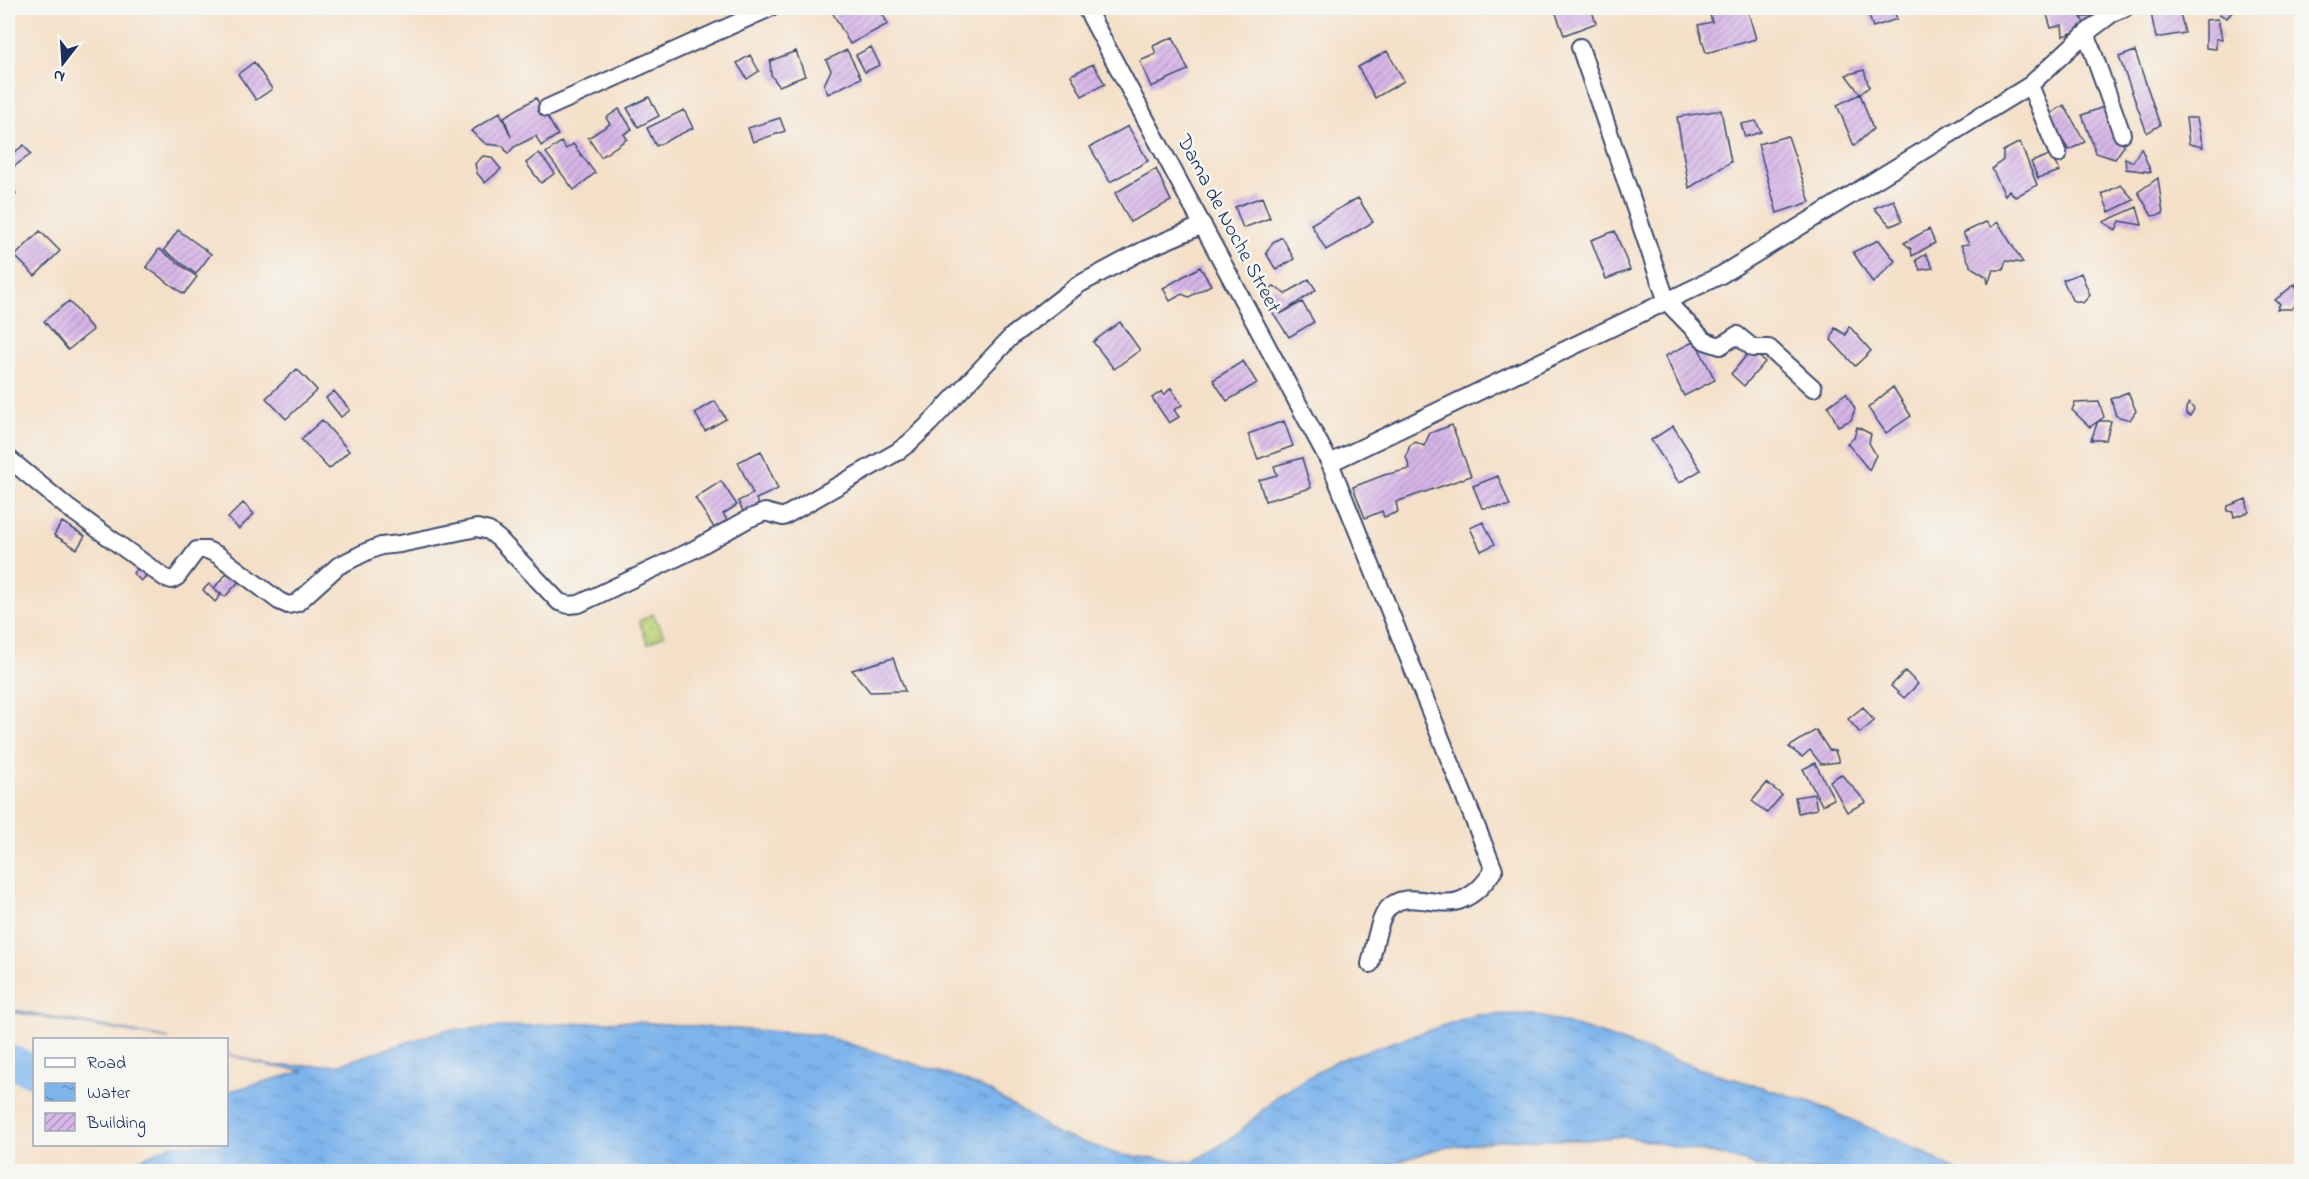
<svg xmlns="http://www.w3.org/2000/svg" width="2309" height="1179" font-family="'Indie Flower',sans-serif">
<defs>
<pattern id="park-dots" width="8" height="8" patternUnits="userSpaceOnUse" patternTransform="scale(1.5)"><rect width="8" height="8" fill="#bdd478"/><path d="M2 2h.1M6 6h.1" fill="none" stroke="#a2b66a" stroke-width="1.8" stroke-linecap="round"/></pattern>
<pattern id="water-ripples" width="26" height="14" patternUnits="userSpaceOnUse" patternTransform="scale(1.5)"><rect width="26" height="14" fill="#7db4ec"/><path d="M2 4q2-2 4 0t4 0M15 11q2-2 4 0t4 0" fill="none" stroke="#6693c2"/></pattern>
<pattern id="building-hatch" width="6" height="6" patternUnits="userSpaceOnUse" patternTransform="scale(1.5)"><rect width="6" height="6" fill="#d7b6e8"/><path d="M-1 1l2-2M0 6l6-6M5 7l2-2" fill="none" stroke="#ae94bf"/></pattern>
</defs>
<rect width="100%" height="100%" fill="#f6f6f2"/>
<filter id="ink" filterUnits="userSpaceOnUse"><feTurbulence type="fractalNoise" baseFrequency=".0167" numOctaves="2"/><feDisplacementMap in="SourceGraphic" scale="12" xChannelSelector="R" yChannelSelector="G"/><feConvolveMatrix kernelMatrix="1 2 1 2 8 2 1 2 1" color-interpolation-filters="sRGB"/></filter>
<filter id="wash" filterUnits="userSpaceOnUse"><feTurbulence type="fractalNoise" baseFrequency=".008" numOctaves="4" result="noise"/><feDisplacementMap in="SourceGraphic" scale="24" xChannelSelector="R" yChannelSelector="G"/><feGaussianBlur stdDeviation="1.35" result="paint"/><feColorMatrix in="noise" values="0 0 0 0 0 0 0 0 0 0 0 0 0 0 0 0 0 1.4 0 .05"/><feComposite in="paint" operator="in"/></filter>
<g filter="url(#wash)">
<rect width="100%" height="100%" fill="#f4e0c8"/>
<path fill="url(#park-dots)" stroke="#6c826b" stroke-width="1.5" d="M 653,614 L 664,635 L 648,644 L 639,621 Z"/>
<path fill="url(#water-ripples)" stroke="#4c72a5" stroke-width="1.5" d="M 8,1009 L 155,1036 L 169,1039 L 8,1011 Z
M 1533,1014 L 1592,1031 L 1698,1068 L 1814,1103 L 1923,1152 L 1957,1171 L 1775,1171 L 1724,1156 L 1623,1136 L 1584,1140 L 1513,1139 L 1441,1148 L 1366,1172 L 124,1171 L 139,1160 L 171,1145 L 226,1144 L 227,1094 L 230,1091 L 304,1071 L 269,1066 L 227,1054 L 271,1066 L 337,1065 L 446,1030 L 623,1021 L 821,1035 L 956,1077 L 989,1091 L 1058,1134 L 1120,1155 L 1193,1162 L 1235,1136 L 1280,1094 L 1336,1061 L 1475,1015 Z"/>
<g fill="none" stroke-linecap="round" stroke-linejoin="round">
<path stroke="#7db4ec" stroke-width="33" d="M 8,1061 L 34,1071"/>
</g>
<g id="blocks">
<path fill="url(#building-hatch)" d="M 830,8 L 879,8 L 888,24 L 850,44 Z
M 1554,8 L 1591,8 L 1596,23 L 1564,35 Z
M 1719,8 L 1747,8 L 1756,39 L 1706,53 L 1698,25 L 1712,22 L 1709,10 Z
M 1866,8 L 1893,8 L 1897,19 L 1873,27 Z
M 2045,8 L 2090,8 L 2093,17 L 2081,17 L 2086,28 L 2063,36 L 2062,25 L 2051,28 Z
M 2217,8 L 2231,8 L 2232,12 L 2227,18 L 2219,14 Z
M 2179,9 L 2185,33 L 2156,38 L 2151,13 Z
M 2218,19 L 2222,39 L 2216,39 L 2216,49 L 2206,48 L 2206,20 Z
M 1173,37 L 1188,70 L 1151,87 L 1140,61 L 1156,54 L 1153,46 Z
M 871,47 L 880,65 L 865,72 L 856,55 Z
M 847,50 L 861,78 L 828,94 L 824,85 L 831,70 L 826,60 Z
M 796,51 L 805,76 L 779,86 L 771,75 L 770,61 Z
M 1387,51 L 1404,81 L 1375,98 L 1358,67 Z
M 2135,51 L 2160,125 L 2147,133 L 2119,57 Z
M 750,55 L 759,71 L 747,79 L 737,63 Z
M 254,62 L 272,89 L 256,100 L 238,74 Z
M 1093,64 L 1105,84 L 1082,96 L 1071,75 Z
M 1864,70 L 1869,87 L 1860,94 L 1846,75 Z
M 1860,94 L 1873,129 L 1854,146 L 1837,105 Z
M 649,97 L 659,116 L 638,127 L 627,108 Z
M 536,98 L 558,135 L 541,146 L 536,136 L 514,147 L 508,154 L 503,146 L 486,144 L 471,131 L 500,112 L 511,137 L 504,117 Z
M 2064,105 L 2085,142 L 2069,150 L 2046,117 Z
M 2106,106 L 2124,146 L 2115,159 L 2096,153 L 2082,115 Z
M 619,109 L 632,129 L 624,134 L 627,139 L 601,157 L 588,138 L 610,124 L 606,118 Z
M 684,110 L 693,128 L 656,146 L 647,128 Z
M 1721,110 L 1731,162 L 1689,188 L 1677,117 Z
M 780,118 L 785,131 L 753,142 L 748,128 Z
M 2186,118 L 2197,118 L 2203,147 L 2189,144 Z
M 1756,121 L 1761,132 L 1745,137 L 1741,124 Z
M 1128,126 L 1148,161 L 1110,182 L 1090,147 Z
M 1788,136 L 1810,202 L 1777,213 L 1758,144 Z
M 561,142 L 566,149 L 573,144 L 595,173 L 574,190 L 546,153 Z
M 2020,142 L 2037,185 L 2015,197 L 2009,190 L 2005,195 L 1992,169 L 2003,160 L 2003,151 Z
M 24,145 L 31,154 L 9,170 L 8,157 Z
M 2141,148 L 2151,172 L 2126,169 L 2125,158 L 2133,162 Z
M 539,153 L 555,173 L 541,183 L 526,163 Z
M 2050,155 L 2060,171 L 2038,178 L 2031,162 Z
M 483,156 L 491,157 L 501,169 L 485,183 L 477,173 L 475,164 Z
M 1156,169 L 1171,201 L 1130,222 L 1115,193 Z
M 2158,178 L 2163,214 L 2152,216 L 2138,192 Z
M 2121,185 L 2134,200 L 2109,212 L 2102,194 Z
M 8,186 L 16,193 L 8,204 Z
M 1262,197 L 1270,218 L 1243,228 L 1235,207 Z
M 1358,198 L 1373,222 L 1326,250 L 1311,224 Z
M 1894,200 L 1902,221 L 1891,226 L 1874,208 Z
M 2137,207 L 2142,225 L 2120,221 L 2116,230 L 2103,222 Z
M 1986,222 L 1991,227 L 1998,222 L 2023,263 L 2006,261 L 2003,270 L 1993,270 L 1988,284 L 1987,277 L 1971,267 L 1961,245 L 1969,244 L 1963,233 Z
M 1929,229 L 1935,243 L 1912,256 L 1911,249 L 1904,243 Z
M 178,230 L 211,254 L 196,274 L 164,250 Z
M 40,231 L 60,251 L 35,276 L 15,256 Z
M 1615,231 L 1630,270 L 1606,279 L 1591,240 Z
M 1282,237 L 1294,259 L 1276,270 L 1266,253 L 1273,242 Z
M 1879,240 L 1895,261 L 1873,283 L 1853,252 Z
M 159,249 L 197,277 L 184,294 L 146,267 Z
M 1926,254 L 1933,268 L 1920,270 L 1916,260 Z
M 1200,267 L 1211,285 L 1189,297 L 1182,294 L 1170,301 L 1163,288 Z
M 2081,273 L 2090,295 L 2083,303 L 2072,300 L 2063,280 Z
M 1309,279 L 1316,290 L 1280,314 L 1302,302 L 1314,322 L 1289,337 L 1261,295 L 1274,286 L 1285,294 Z
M 2295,284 L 2301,298 L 2292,309 L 2277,309 L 2280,304 L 2275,300 Z
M 69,301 L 93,330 L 68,350 L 44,321 Z
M 1120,322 L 1140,350 L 1114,369 L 1093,342 Z
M 1849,326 L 1871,351 L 1855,366 L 1831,340 L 1835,328 L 1846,335 Z
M 1695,341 L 1715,380 L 1684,396 L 1665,356 Z
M 1751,350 L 1765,362 L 1744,386 L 1731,374 Z
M 1243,361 L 1257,383 L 1227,401 L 1213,380 Z
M 297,369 L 317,390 L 286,419 L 266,398 Z
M 1893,387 L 1911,416 L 1886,433 L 1868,408 Z
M 1171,388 L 1182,405 L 1174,410 L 1179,417 L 1169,423 L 1152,398 L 1162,391 L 1164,395 Z
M 334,391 L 350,410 L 341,417 L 326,398 Z
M 2128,392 L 2136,411 L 2130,420 L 2116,416 L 2111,399 Z
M 1846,393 L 1855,409 L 1851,420 L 1838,426 L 1828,406 Z
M 715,401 L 726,419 L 705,431 L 695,413 Z
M 2099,402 L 2104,417 L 2090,427 L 2072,410 L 2075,403 Z
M 2189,403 L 2194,409 L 2190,416 L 2186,414 L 2186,408 Z
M 322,420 L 349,451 L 329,469 L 301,439 Z
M 1284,421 L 1293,446 L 1258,459 L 1248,434 Z
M 2098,421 L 2111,421 L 2106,440 L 2091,440 Z
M 1452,425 L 1471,476 L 1396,502 L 1398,512 L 1384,517 L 1382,511 L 1365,518 L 1353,487 L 1384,475 L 1410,469 L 1406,457 L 1410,445 L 1416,442 L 1424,446 L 1430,433 Z
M 1673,426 L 1701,470 L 1679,483 L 1651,440 Z
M 1857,427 L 1871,434 L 1869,443 L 1876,455 L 1869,470 L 1847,443 L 1854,438 Z
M 761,451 L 778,489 L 756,499 L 759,506 L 744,513 L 738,501 L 753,494 L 738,462 Z
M 1302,458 L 1311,488 L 1265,501 L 1259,480 L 1277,475 L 1274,466 Z
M 1498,476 L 1510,506 L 1482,508 L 1473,486 Z
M 721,481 L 737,505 L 723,514 L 728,521 L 715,529 L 695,498 Z
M 2246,499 L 2249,512 L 2234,517 L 2233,512 L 2227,511 L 2228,506 Z
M 243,503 L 254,514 L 239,529 L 228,518 Z
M 62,522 L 85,536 L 77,549 L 54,535 Z
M 1483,522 L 1495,544 L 1481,551 L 1470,528 Z
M 143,563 L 151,571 L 141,581 L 133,573 Z
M 229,571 L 240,580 L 225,597 L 214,588 Z
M 209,584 L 221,595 L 215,602 L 203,590 Z
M 893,658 L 905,691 L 870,692 L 852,670 Z
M 1905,671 L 1918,684 L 1904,698 L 1891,686 Z
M 1863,707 L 1874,721 L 1860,733 L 1848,719 Z
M 1816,730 L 1829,750 L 1835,751 L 1839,762 L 1821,764 L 1810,750 L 1802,757 L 1789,747 Z
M 1815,763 L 1834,799 L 1822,805 L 1803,769 Z
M 1841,774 L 1866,802 L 1847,812 L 1830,781 Z
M 1767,783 L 1782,795 L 1767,813 L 1752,801 Z
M 1814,794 L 1817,809 L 1798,813 L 1795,797 Z"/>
</g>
</g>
<g filter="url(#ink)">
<use href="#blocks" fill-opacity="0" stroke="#3c4a6e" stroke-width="1.5"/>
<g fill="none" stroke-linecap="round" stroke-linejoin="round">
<g stroke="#3c4a6e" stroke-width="20">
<path id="minor" d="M 1086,8 L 1330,463 L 1494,870 C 1484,884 1476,894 1461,900 C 1438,910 1404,886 1386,911 C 1378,922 1374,949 1370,964
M 2086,33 L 2122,134
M 1580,47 L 1667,302 L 1705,341 L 1720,346 L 1737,335 L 1753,348 L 1769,348 L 1813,388
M 2030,85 L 2058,154
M 547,108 L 770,8
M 8,458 L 67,507 L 165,578 L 172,580 L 177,577 L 197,550 L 207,550 L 218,555 L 279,601 L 288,605 L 297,603 L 338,566 L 368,551 L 381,546 L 400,544 L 477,528 L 489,531 L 499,539 L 559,602 L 569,605 L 579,604 L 693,550 L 748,519 L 765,512 L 783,517 L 897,452 L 909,443 L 926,427 L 1012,336 L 1078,285 L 1144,250 L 1203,225
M 1330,463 L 1721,275 L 2030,85 L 2086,33 L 2114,12 L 2125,8"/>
</g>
<use href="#minor" stroke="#fff" stroke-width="16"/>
</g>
</g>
<g text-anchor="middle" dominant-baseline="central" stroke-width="5" stroke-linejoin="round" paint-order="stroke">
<g font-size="21" fill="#1b2f5e" stroke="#f6f6f2">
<text transform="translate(1228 224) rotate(62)">Dama de Noche Street</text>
</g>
</g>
<rect width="2309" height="1179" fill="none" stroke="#f6f6f2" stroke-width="30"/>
<rect x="33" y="1038" width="195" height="108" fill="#f6f6f2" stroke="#9ea6b7" stroke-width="1.5"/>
<rect x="45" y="1058" width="30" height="9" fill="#ffffff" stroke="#9ea6b7" stroke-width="1.5"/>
<text x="87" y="1068" font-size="18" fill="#1b2f5e">Road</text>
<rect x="45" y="1083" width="30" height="18" fill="url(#water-ripples)" stroke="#9ea6b7" stroke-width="1.5"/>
<text x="87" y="1098" font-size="18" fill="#1b2f5e">Water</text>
<rect x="45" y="1113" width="30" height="18" fill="url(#building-hatch)" stroke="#9ea6b7" stroke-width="1.5"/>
<text x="87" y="1128" font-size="18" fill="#1b2f5e">Building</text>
<g transform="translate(63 63) rotate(197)" stroke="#f6f6f2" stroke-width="4.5" paint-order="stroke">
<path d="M0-4.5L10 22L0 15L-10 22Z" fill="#1b2f5e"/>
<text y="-9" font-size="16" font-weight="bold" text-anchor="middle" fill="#1b2f5e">N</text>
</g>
</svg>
